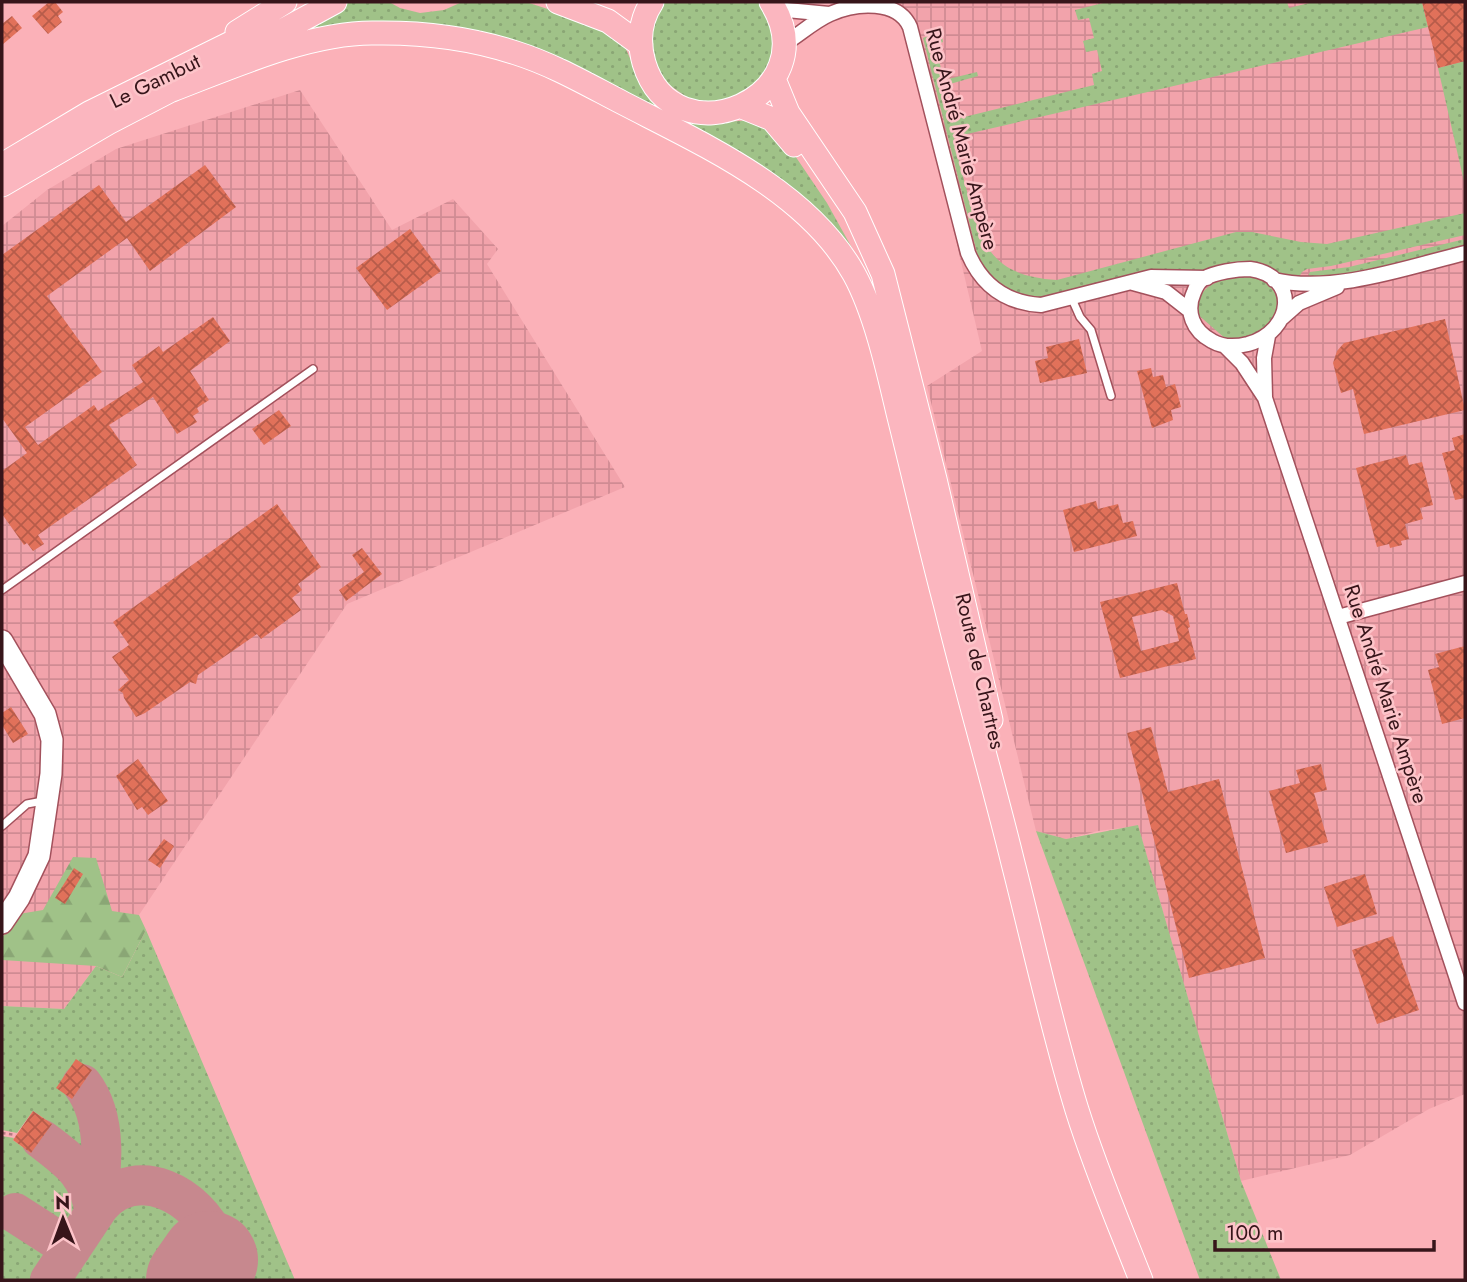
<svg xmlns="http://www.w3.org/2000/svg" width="1467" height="1282" font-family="Jost,sans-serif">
<defs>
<pattern id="industrial-grid" width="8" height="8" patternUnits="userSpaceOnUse" patternTransform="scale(1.75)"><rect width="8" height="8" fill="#f2a3ab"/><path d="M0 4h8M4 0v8" fill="none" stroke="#d08b93"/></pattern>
<pattern id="green-dots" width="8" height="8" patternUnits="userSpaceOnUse" patternTransform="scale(1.75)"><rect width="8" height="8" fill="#a0c288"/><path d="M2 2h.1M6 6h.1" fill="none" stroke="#8aa675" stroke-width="1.8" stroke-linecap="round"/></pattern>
<pattern id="forest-firs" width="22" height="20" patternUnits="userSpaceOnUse" patternTransform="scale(1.75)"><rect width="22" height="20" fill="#a0c288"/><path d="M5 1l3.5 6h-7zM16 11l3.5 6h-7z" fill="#8aa675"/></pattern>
<pattern id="building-cross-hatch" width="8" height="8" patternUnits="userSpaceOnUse" patternTransform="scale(1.75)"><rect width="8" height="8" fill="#e1715a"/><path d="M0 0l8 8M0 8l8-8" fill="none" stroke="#b75c4a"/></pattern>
</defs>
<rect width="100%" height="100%" fill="#fbb1b8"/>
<path fill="url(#industrial-grid)" d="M 900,2 L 1465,2 L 1465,1094 L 1429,1109 L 1350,1155 L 1241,1181 L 1138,826 L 1098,831 L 1066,839 L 1036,831 L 927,386 L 982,351 Z
M 300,90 L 392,230 L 453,199 L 498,249 L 487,264 L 625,487 L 347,604 L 139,915 L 96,966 L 64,1009 L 2,1006 L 2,226 L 47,190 L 116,149 Z"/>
<path fill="url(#green-dots)" d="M 347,2 L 389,2 L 400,8 L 420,13 L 444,10 L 462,2 L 526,2 L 588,22 L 618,39 L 625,47 L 641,83 L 657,104 L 667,112 L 699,124 L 751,120 L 783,138 L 827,203 L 852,248 L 846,246 L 820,222 L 541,54 L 284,34 Z
M 663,2 L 761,2 L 775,33 L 768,73 L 736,101 L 695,103 L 661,79 L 649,40 L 657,10 Z
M 1107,2 L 1287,2 L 1289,8 L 1313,2 L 1422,2 L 1428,27 L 954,137 C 957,156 963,176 968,195 C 982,249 995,276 1057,280 L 1236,232 L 1252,232 L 1301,242 L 1327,244 L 1465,213 L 1465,235 L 1331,266 L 1307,269 L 1302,272 L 1298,279 L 1279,274 L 1260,264 L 1246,262 L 1203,272 L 1051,297 C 1019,300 992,286 978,257 L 923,38 L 936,33 L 942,37 L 943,42 L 935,45 L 944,80 L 977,72 L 978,76 L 943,86 L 952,120 L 1094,85 L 1092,74 L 1102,71 L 1097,50 L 1086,52 L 1083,41 L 1094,38 L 1089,18 L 1078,20 L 1075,10 Z
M 1465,61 L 1465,186 L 1438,68 Z
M 1465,239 L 1465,247 L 1348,275 L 1307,278 L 1310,272 L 1349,267 Z
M 1248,275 C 1274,280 1290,306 1268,328 C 1259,337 1240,339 1227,340 L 1196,313 C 1198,282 1222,279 1248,275 Z
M 1138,825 L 1241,1181 L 1281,1280 L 1200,1280 L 1036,831 L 1066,839 Z
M 146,930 L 295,1280 L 2,1280 L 2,1136 L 14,1138 L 13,1140 L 31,1153 L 52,1124 L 33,1111 L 17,1133 L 2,1130 L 2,1006 L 64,1009 L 96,966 L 122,977 Z"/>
<path fill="url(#forest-firs)" d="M 73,857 L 96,858 L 112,911 L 139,915 L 146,930 L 122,977 L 96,966 L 2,960 L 2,938 L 19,914 L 43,910 Z"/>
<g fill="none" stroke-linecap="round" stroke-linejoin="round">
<path stroke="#c7888e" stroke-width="40" d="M 82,1084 C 109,1119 102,1172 95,1212
M 41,1139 C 71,1162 88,1173 95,1212
M 15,1213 L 71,1249
M 50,1280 L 100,1205 C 138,1163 197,1195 216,1240 L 214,1252 L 209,1260"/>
<path stroke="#c7888e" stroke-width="98" d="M 195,1280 L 209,1260"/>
</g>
<path fill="url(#building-cross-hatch)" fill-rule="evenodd" d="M 49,2 L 55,2 L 63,12 L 58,16 L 62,22 L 48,34 L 32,16 Z
M 1422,2 L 1465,2 L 1465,61 L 1438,68 Z
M 12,16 L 22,28 L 2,45 L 2,24 Z
M 205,165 L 236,207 L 150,271 L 127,238 L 47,296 L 102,372 L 25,427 L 38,445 L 94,405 L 98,411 L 143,382 L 132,365 L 159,346 L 163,352 L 213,317 L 230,341 L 190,371 L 209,400 L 197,408 L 199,412 L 193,416 L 197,422 L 177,434 L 153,397 L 109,425 L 137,465 L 38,535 L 44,544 L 33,551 L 27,543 L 24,545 L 2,514 L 2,471 L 27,453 L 2,418 L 2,255 L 99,185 L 126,222 Z
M 410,229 L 441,271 L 387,310 L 356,268 Z
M 1445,319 L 1465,410 L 1364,434 L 1353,389 L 1341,393 L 1333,363 L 1337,351 L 1344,343 Z
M 1079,339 L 1087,373 L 1040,383 L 1035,361 L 1048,358 L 1046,347 Z
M 1151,368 L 1153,377 L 1163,375 L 1166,387 L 1175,384 L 1181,407 L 1171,410 L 1173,420 L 1152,428 L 1137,371 Z
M 279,410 L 291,426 L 264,445 L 252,429 Z
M 1465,434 L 1465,498 L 1455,500 L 1442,453 L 1455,450 L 1452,438 Z
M 1406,455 L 1409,465 L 1422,462 L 1433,505 L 1420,508 L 1423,519 L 1405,524 L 1409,539 L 1401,541 L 1402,545 L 1390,548 L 1389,544 L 1377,547 L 1356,468 Z
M 1096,501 L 1098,509 L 1118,504 L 1123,523 L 1133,521 L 1137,536 L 1074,552 L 1063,510 Z
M 277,504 L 321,567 L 298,584 L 302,590 L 292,598 L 301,610 L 261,639 L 257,634 L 198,675 L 196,684 L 190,682 L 145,713 L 136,717 L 124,698 L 123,693 L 118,690 L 129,680 L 112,657 L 129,645 L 113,622 Z
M 362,548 L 382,574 L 346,601 L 339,590 L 364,572 L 352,555 Z
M 1177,583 L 1185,614 L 1187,614 L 1190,627 L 1188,628 L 1196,659 L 1120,678 L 1100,602 ZM 1162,610 L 1173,616 L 1179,641 L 1141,651 L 1132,617 Z
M 1465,646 L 1465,718 L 1442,724 L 1428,670 L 1439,667 L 1435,654 Z
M 11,707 L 28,734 L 13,743 L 2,725 L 2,713 Z
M 1151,727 L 1168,792 L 1219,779 L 1265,958 L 1189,978 L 1127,733 Z
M 138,759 L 168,801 L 148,815 L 142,807 L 137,810 L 116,776 Z
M 1321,764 L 1327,790 L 1314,793 L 1328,842 L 1286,853 L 1269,791 L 1300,783 L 1296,770 Z
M 164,839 L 174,846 L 160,868 L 148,860 Z
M 74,868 L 83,874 L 65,904 L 55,898 Z
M 1365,874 L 1377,914 L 1337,927 L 1324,887 Z
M 1393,936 L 1419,1010 L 1377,1024 L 1352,950 Z
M 76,1059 L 92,1070 L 72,1099 L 56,1088 Z
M 33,1111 L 52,1124 L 31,1153 L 13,1140 Z"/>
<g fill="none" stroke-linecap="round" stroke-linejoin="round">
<g stroke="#a3515c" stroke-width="10">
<path id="lane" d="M 1072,299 L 1080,317 L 1091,330 L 1111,396
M 2,590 L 313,369
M 2,826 L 27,804 L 43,801"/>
</g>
<g stroke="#a3515c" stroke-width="17">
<path id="street" d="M 776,9 L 829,14
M 784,44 C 799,35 814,21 830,14 C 857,2 898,0 910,27 L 968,253 C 982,286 1006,303 1041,305 L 1151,277 L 1207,278
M 1250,269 C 1300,276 1294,331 1248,344 C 1236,347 1224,348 1212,341 C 1193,331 1185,312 1194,292 C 1196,287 1198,282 1203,279 C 1215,272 1237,269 1250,269 Z
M 1274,280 C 1333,294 1408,267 1465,253
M 1133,283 L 1166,292 L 1189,310
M 1282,318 L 1299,303 L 1337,287
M 1225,346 L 1242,363 L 1265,398 L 1465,1003
M 1265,397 L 1264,358 L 1268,336
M 1338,617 L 1465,583"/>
</g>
<g stroke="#a3515c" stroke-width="24">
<path id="secondary" d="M 2,641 L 45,714 L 52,740 L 51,774 L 39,856 L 19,898 L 2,923"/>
</g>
<g stroke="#fff" stroke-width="25">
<path id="primary" d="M 558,2 L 608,21 L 641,45
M 652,2 C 640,20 638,42 644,63 C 674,163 830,97 771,2
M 237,32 L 285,2
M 243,52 L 335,2
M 774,79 L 788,113 L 855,212 L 883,274 L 935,479 L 991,720
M 172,90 C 232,67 308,33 372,33 C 420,32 471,38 516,53 C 554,65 588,85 623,103 C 704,145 808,191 854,274 C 875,312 888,370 898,413 C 914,477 929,543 946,607 C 967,693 992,777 1013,863 C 1034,945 1052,1029 1077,1110 C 1095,1168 1119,1224 1141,1280
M 742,107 L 772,119 L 794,145
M 2,165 L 89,113 L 255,31
M 2,185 L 108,123 L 185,83"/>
</g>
<path stroke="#b57980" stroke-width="2.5" stroke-dasharray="3.5 3.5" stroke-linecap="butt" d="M 2,1133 L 16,1135"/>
<use href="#lane" stroke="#fff" stroke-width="7"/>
<use href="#street" stroke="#fff" stroke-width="14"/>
<use href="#secondary" stroke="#fff" stroke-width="21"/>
<use href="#primary" stroke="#fbb6bf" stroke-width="23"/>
</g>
<g text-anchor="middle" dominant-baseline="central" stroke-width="5" stroke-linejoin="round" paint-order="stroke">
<g font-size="21" fill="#37151a" stroke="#fdc4c9">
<text transform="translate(155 81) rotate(-26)">Le Gambut</text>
<text transform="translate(962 139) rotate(75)">Rue André Marie Ampère</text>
<text transform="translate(980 671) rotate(77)">Route de Chartres</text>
<text transform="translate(1386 694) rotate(72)">Rue André Marie Ampère</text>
</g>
</g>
<rect width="1467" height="1282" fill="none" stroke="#37151a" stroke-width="7"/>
<g transform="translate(63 1219) rotate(359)" stroke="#fdc4c9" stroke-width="5" paint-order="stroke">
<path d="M0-5L12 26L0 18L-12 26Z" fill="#37151a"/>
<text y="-10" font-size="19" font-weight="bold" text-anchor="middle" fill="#37151a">N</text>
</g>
<path d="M1215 1240v10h219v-10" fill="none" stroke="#37151a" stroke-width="3.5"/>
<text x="1226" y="1240" font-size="21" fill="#37151a" stroke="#fdc4c9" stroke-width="5" paint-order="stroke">100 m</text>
</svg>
